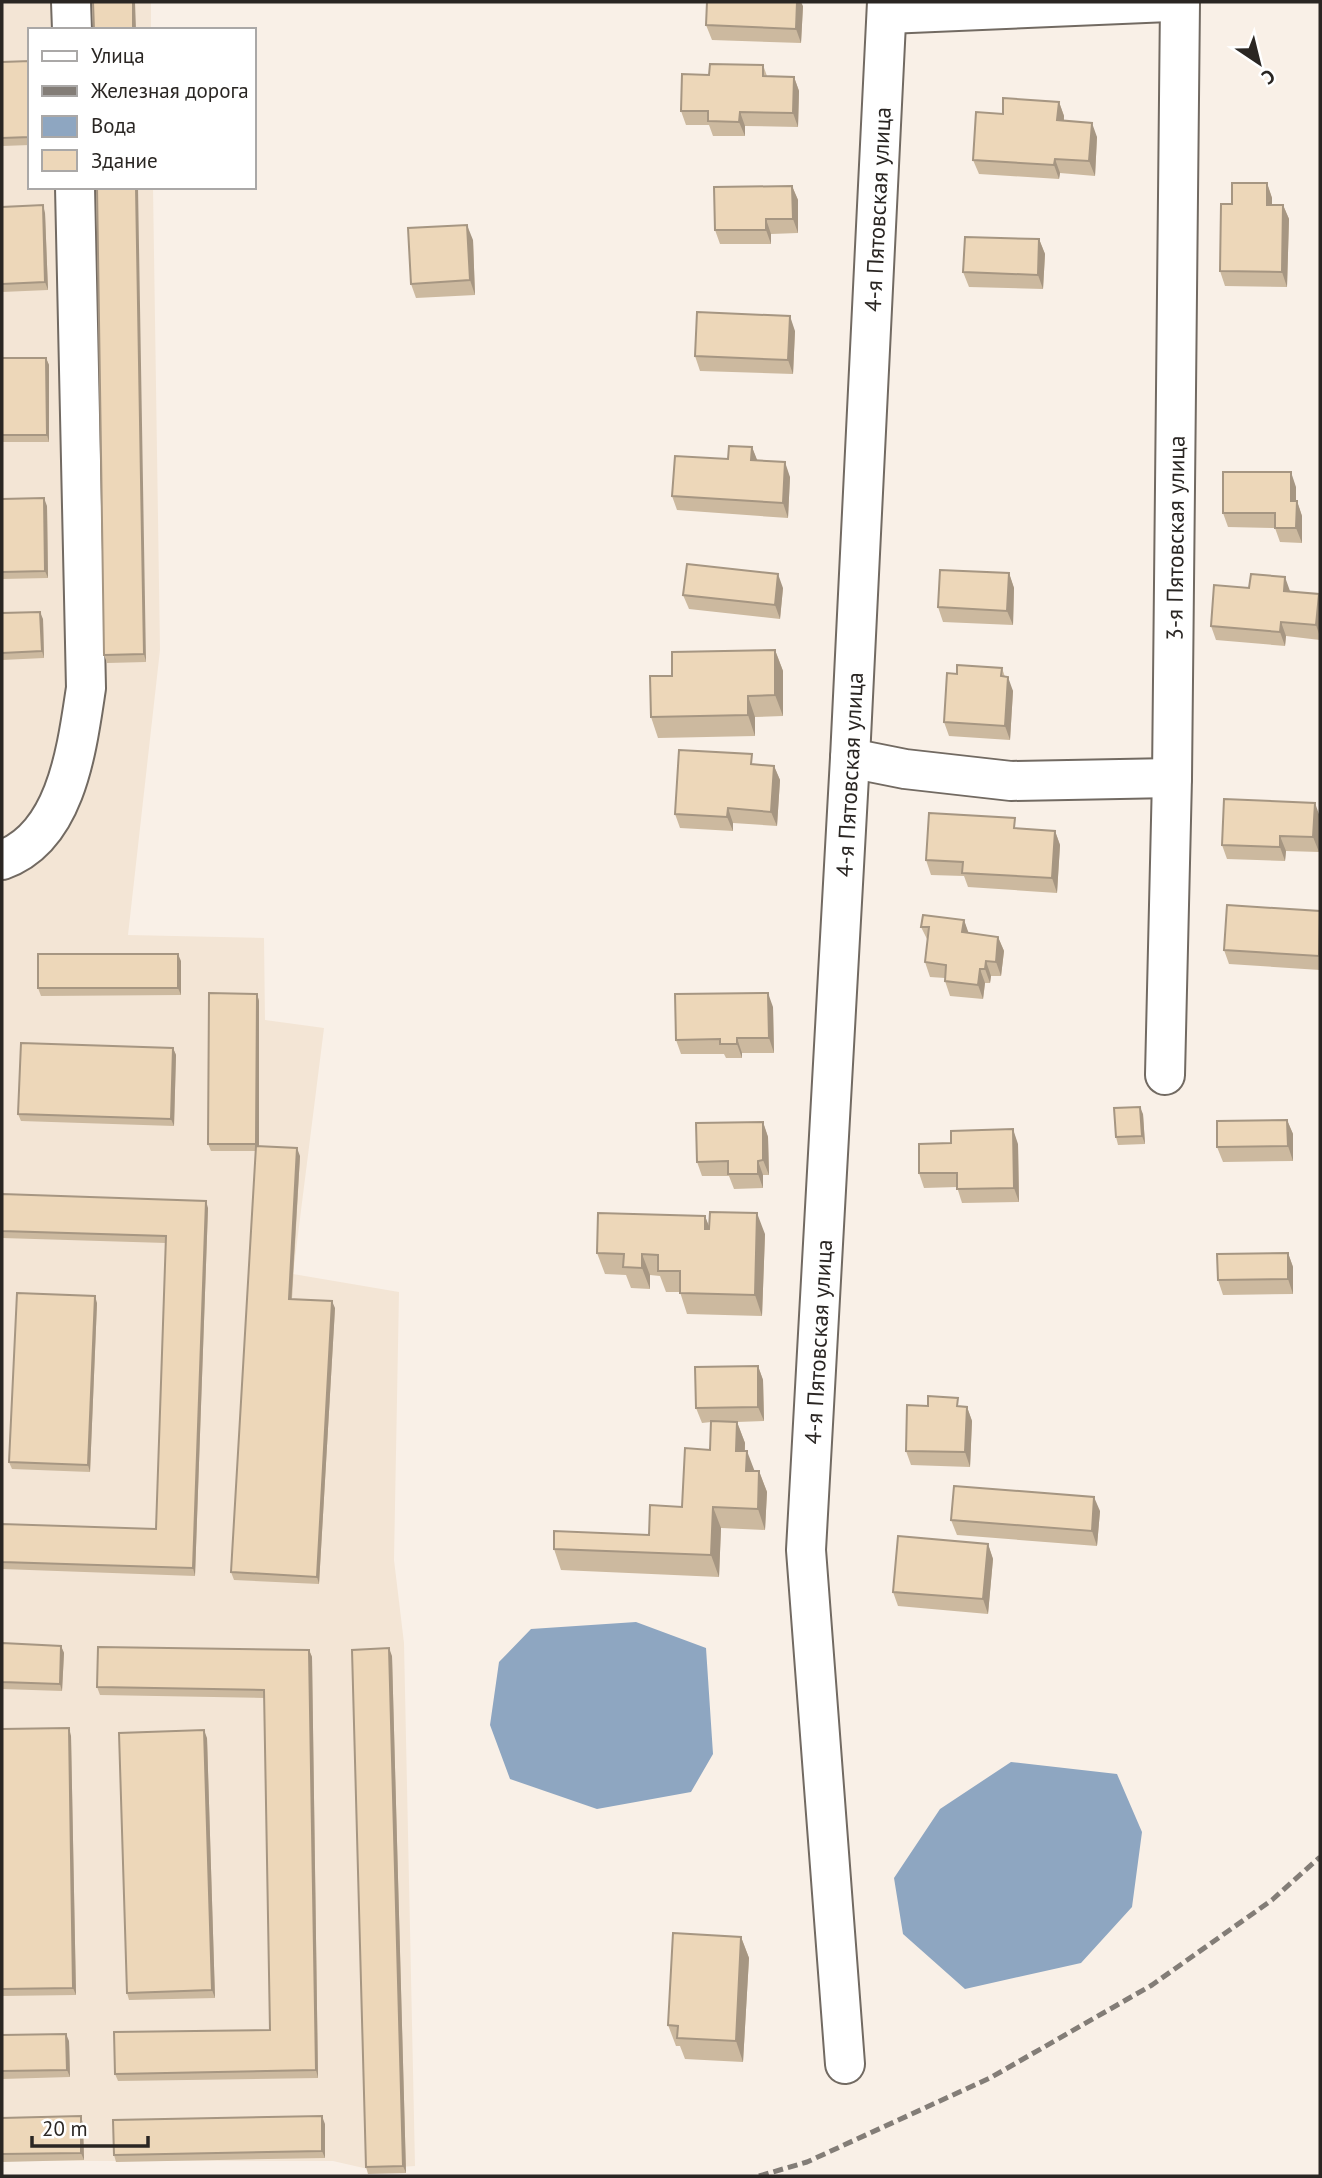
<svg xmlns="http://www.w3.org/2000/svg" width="1322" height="2178" font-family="'PT Sans',sans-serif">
<rect width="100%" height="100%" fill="#f9f0e7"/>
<path fill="#f3e5d5" d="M 2,2 L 151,2 L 151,30 L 30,30 L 30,187 L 153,187 L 160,650 L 128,935 L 264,938 L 265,1020 L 324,1028 L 293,1274 L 399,1292 L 394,1560 L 404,1643 L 415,2166 L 368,2169 L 333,2161 L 2,2161 Z"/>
<path fill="#8ea6c1" d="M 636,1622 L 706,1648 L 713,1754 L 691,1792 L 597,1809 L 510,1779 L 490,1725 L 499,1662 L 531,1629 Z
M 1011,1762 L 1117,1774 L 1142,1832 L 1132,1907 L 1081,1963 L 965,1989 L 903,1934 L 894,1878 L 940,1809 Z"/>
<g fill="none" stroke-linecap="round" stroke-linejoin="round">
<g stroke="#726a62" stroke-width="42">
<g id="minor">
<path d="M 71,2 L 72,30"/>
<path d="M 887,14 L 1169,2"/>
<path d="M 850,758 L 905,769 L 1011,781 L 1172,778"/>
<path d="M 2,860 C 67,837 77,747 86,688 L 75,187"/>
<path id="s1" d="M 1165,1075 L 1172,778 L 1180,2"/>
<path id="s2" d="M 845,2064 L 806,1550 L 850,758 L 887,2"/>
</g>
</g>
<use href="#minor" stroke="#fff" stroke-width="38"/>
<path stroke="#837d77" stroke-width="5" stroke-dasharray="10 5" stroke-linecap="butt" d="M 759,2176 L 807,2162 L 990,2078 L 1152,1985 L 1272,1900 L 1320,1857"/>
</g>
<path fill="#ccb99f" d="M 803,6 L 801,43 L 712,40 L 706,25 Z
M 30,61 L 30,145 L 2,146 L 2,62 Z
M 763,65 L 767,76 L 794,77 L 799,91 L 798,127 L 745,126 L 745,136 L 713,136 L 709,125 L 686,125 L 681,111 L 709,75 Z
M 1059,102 L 1064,116 L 1064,121 L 1097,137 L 1095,176 L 1060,173 L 1059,179 L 979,174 L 973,160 L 1003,114 Z
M 1267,183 L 1272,198 L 1272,205 L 1283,205 L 1289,219 L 1287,287 L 1225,286 L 1220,271 L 1232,204 Z
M 792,186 L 798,200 L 798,233 L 771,234 L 771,244 L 720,244 L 715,230 Z
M 97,187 L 146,662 L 107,663 L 104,655 Z
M 2,207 L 45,213 L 48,290 L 2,292 Z
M 1039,239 L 1045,254 L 1043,289 L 969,287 L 963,272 Z
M 473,240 L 475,295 L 416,298 L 411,284 Z
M 795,331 L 793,374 L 700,371 L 695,356 Z
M 2,358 L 46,358 L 49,365 L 49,442 L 2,442 Z
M 752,447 L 757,461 L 790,477 L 788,518 L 677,510 L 672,496 L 728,459 Z
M 1296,487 L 1296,501 L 1297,501 L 1302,516 L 1302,543 L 1280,542 L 1275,528 L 1228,527 L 1223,513 Z
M 2,499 L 47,506 L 48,578 L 2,579 Z
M 1009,573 L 1014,588 L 1013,625 L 943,622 L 938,607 Z
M 783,588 L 780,619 L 689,609 L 683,595 Z
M 1290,591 L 1319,594 L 1320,598 L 1320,640 L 1286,636 L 1285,646 L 1216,640 L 1211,626 Z
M 2,613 L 43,619 L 44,658 L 2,660 Z
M 775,650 L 783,671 L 783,716 L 755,717 L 755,736 L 658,738 L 651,717 L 672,676 Z
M 1002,668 L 1005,677 L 1013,691 L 1010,740 L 949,736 L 944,722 L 957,674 Z
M 756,764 L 774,766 L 780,780 L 777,826 L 733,823 L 733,831 L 680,828 L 675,814 Z
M 1320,817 L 1319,852 L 1286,851 L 1285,861 L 1227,859 L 1222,845 Z
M 1018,828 L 1055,831 L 1060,845 L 1057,893 L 968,887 L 964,876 L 931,875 L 926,860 Z
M 1320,911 L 1320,970 L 1229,964 L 1224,950 Z
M 964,920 L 968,933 L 998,937 L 1004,951 L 1001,976 L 991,976 L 990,983 L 985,983 L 983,999 L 950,996 L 945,981 L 945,978 L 930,977 L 925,962 L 928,941 L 921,927 Z
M 181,961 L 181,995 L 41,996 L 38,988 Z
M 257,994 L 259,1001 L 259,1146 L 300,1156 L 292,1299 L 335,1308 L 319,1584 L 234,1580 L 231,1572 L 256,1151 L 211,1151 L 208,1144 Z
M 773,1007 L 774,1053 L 742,1053 L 742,1058 L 726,1058 L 724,1054 L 681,1054 L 676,1040 Z
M 173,1048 L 176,1055 L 174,1126 L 21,1121 L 18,1114 Z
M 1143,1114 L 1145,1144 L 1118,1145 L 1116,1137 Z
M 1287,1120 L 1293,1134 L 1293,1161 L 1223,1162 L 1217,1147 Z
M 763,1122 L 768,1137 L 769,1175 L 763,1175 L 763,1188 L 734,1189 L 729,1176 L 702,1176 L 697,1162 Z
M 1018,1144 L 1019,1202 L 962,1203 L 957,1187 L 924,1188 L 919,1173 Z
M 2,1194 L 208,1208 L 195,1576 L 2,1569 L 2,1524 L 156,1529 L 166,1243 L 2,1238 Z
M 705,1216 L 709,1227 L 765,1234 L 762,1316 L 687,1314 L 680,1292 L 666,1292 L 660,1276 L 650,1275 L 650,1289 L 631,1288 L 626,1275 L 605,1274 L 597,1253 Z
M 1288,1253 L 1293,1267 L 1293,1294 L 1223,1295 L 1218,1280 Z
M 97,1303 L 90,1472 L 12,1469 L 9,1462 Z
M 758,1366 L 763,1380 L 764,1421 L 737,1422 L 745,1443 L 745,1451 L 754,1471 L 759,1471 L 767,1492 L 765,1530 L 721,1528 L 719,1577 L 561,1570 L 554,1549 L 649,1535 L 682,1507 L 710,1450 L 711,1422 L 702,1423 L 696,1408 Z
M 961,1407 L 967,1407 L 972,1421 L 970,1467 L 911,1465 L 906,1451 Z
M 1100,1511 L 1097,1546 L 957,1535 L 951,1520 Z
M 988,1544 L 993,1559 L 988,1614 L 898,1606 L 893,1592 Z
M 2,1643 L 61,1646 L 64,1653 L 62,1691 L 2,1689 Z
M 309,1650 L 312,1657 L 318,2078 L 118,2081 L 115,2074 L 270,2030 L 265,1698 L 100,1695 L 97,1687 Z
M 392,1656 L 406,2173 L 368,2174 L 366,2167 Z
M 2,1729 L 71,1736 L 76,1995 L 2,1996 Z
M 207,1738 L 215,1998 L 129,2000 L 127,1993 Z
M 741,1937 L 749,1958 L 743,2062 L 685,2059 L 680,2046 L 676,2046 L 668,2025 Z
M 2,2035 L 69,2041 L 70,2077 L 2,2079 Z
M 2,2118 L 83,2124 L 84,2160 L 2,2162 Z
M 325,2124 L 325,2158 L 116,2162 L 114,2155 Z"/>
<path fill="#a69682" d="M 133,2 L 135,2 L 136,30 L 133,30 Z
M 797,2 L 801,2 L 803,6 L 801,43 L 796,29 Z
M 794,77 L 799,91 L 798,127 L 793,113 Z
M 1059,102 L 1064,116 L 1063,135 L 1057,120 Z
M 740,112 L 745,126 L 745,136 L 739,122 Z
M 1092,123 L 1097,137 L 1095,176 L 1089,161 Z
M 1055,159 L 1060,173 L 1059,179 L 1054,165 Z
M 1267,183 L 1272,198 L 1272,219 L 1267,205 Z
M 792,186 L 798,200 L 798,233 L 793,219 Z
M 136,187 L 138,187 L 146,662 L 144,654 Z
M 43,205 L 45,213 L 48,290 L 45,282 Z
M 1283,205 L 1289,219 L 1287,287 L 1282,272 Z
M 766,219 L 771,234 L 771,244 L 766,230 Z
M 467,225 L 473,240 L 475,295 L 470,280 Z
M 1039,239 L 1045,254 L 1043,289 L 1038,275 Z
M 790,316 L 795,331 L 793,374 L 788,360 Z
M 46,358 L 49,365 L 49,442 L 47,435 Z
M 752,447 L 758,462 L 751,460 Z
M 785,462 L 790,477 L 788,518 L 783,503 Z
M 1291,472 L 1296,487 L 1296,516 L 1291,501 Z
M 44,498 L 47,506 L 48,578 L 45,571 Z
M 1297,501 L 1302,516 L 1302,543 L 1296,528 Z
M 1009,573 L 1014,588 L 1013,625 L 1007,611 Z
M 778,574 L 783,588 L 780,619 L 775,605 Z
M 1285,577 L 1290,591 L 1284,591 Z
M 1319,594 L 1320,598 L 1320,637 L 1316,625 Z
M 40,612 L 43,619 L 44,658 L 42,651 Z
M 1281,622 L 1286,636 L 1285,646 L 1280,632 Z
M 775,650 L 783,671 L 783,716 L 775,695 Z
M 1008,677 L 1013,691 L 1010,740 L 1005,726 Z
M 748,696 L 755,717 L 755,736 L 748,715 Z
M 774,766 L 780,780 L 777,826 L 771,812 Z
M 1315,803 L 1320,817 L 1319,852 L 1313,837 Z
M 728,808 L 733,823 L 733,831 L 727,817 Z
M 1055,831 L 1060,845 L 1057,893 L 1052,878 Z
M 1280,836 L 1286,851 L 1285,861 L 1280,847 Z
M 964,920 L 969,934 L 962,932 Z
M 998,937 L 1004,951 L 1001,976 L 996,962 Z
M 178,954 L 181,961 L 181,995 L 178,988 Z
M 986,961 L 991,976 L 990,983 L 985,969 Z
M 980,969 L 985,983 L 983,999 L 978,985 Z
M 768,993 L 773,1007 L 774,1053 L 769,1038 Z
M 257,994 L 259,1001 L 259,1151 L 256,1144 Z
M 737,1038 L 742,1053 L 742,1058 L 737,1044 Z
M 173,1048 L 176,1055 L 174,1126 L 171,1119 Z
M 1140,1107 L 1143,1114 L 1145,1144 L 1142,1136 Z
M 1287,1120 L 1293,1134 L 1293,1161 L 1288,1146 Z
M 763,1122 L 768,1137 L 769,1175 L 763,1160 Z
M 1013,1129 L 1018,1144 L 1019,1202 L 1014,1188 Z
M 297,1148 L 300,1156 L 291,1306 L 289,1299 Z
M 758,1161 L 763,1175 L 763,1188 L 758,1174 Z
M 206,1201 L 208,1208 L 195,1576 L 193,1568 Z
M 757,1213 L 765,1234 L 762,1316 L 755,1295 Z
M 705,1216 L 713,1237 L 705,1229 Z
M 1288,1253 L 1293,1267 L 1293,1294 L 1288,1279 Z
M 642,1254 L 650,1275 L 650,1289 L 642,1268 Z
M 95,1296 L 97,1303 L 90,1472 L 88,1465 Z
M 332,1301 L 335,1308 L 319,1584 L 317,1577 Z
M 758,1366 L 763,1380 L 764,1421 L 758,1407 Z
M 967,1407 L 972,1421 L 970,1467 L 965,1452 Z
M 737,1422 L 745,1443 L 744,1472 L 736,1451 Z
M 747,1451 L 755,1472 L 746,1471 Z
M 759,1471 L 767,1492 L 765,1530 L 758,1509 Z
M 1094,1497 L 1100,1511 L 1097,1546 L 1092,1531 Z
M 713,1507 L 721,1528 L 719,1577 L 711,1555 Z
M 988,1544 L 993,1559 L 988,1614 L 983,1599 Z
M 61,1646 L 64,1653 L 62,1691 L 60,1684 Z
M 389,1648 L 392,1656 L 406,2173 L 403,2166 Z
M 309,1650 L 312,1657 L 318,2078 L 316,2070 Z
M 69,1728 L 71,1736 L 76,1995 L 73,1988 Z
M 204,1730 L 207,1738 L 215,1998 L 212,1990 Z
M 741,1937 L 749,1958 L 743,2062 L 736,2041 Z
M 66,2034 L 69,2041 L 70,2077 L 67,2070 Z
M 81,2116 L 83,2124 L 84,2160 L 81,2153 Z
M 322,2116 L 325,2124 L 325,2158 L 322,2151 Z"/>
<path fill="#edd7b9" stroke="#a69682" stroke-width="2" d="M 93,2 L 133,2 L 133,30 L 94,30 Z
M 707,2 L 797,2 L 796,29 L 706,25 Z
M 30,61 L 30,137 L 2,138 L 2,62 Z
M 710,64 L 763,65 L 763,76 L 794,77 L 793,113 L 740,112 L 739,122 L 708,121 L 708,111 L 681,111 L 682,74 L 709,75 Z
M 1003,98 L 1059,102 L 1057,120 L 1092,123 L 1089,161 L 1055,159 L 1054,165 L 973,160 L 976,112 L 1003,114 Z
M 1232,183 L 1267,183 L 1267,205 L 1283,205 L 1282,272 L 1220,271 L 1221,204 L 1232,204 Z
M 792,186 L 793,219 L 766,219 L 766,230 L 715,230 L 714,187 Z
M 97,187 L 136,187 L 144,654 L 104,655 Z
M 43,205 L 45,282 L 2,284 L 2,207 Z
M 467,225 L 470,280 L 411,284 L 408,228 Z
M 965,237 L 1039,239 L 1038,275 L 963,272 Z
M 697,312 L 790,316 L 788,360 L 695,356 Z
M 2,358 L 46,358 L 47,435 L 2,435 Z
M 729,446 L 752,447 L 751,460 L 785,462 L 783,503 L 672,496 L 675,456 L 728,459 Z
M 1223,472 L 1291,472 L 1291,501 L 1297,501 L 1296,528 L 1275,528 L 1275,513 L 1223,513 Z
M 44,498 L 45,571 L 2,572 L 2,499 Z
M 687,564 L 778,574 L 775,605 L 683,595 Z
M 940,570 L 1009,573 L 1007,611 L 938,607 Z
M 1251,574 L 1285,577 L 1284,591 L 1319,594 L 1316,625 L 1281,622 L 1280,632 L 1211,626 L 1214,585 L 1249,588 Z
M 40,612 L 42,651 L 2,653 L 2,613 Z
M 775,650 L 775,695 L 748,696 L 748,715 L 651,717 L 650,676 L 672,676 L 672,652 Z
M 957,665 L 1002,668 L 1001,676 L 1008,677 L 1005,726 L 944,722 L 947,673 L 957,674 Z
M 679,750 L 752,754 L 751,764 L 774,766 L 771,812 L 728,808 L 727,817 L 675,814 Z
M 1224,799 L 1315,803 L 1313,837 L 1280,836 L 1280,847 L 1222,845 Z
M 929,813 L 1015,818 L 1014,828 L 1055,831 L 1052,878 L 962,873 L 963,862 L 926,860 Z
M 1227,905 L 1320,911 L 1319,956 L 1224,950 Z
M 923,915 L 964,920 L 962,932 L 998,937 L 996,962 L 986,961 L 985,969 L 980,969 L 978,985 L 945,981 L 946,965 L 925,962 L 929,927 L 921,927 Z
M 38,954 L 178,954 L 178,988 L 38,988 Z
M 209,993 L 257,994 L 256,1144 L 208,1144 Z
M 768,993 L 769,1038 L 737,1038 L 737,1044 L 720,1044 L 720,1039 L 676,1040 L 675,994 Z
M 21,1043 L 173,1048 L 171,1119 L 18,1114 Z
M 1140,1107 L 1142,1136 L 1116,1137 L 1114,1108 Z
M 1287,1120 L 1288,1146 L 1217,1147 L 1217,1121 Z
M 763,1122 L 763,1160 L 758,1161 L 758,1174 L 728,1174 L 728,1161 L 697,1162 L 696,1123 Z
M 1013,1129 L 1014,1188 L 957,1189 L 957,1173 L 919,1173 L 919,1144 L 951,1143 L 951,1131 Z
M 256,1146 L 297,1148 L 289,1299 L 332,1301 L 317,1577 L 231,1572 Z
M 2,1194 L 206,1201 L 193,1568 L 2,1562 L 2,1524 L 156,1529 L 166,1236 L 2,1231 Z
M 710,1212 L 757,1213 L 755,1295 L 680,1293 L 680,1271 L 658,1271 L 658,1255 L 642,1254 L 642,1268 L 623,1267 L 624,1254 L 597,1253 L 598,1213 L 705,1216 L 705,1229 L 709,1229 Z
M 1288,1253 L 1288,1279 L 1218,1280 L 1217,1254 Z
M 17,1293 L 95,1296 L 88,1465 L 9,1462 Z
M 758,1366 L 758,1407 L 696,1408 L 695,1367 Z
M 928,1396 L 958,1398 L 957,1406 L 967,1407 L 965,1452 L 906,1451 L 907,1405 L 928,1406 Z
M 711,1421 L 737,1422 L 736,1451 L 747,1451 L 746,1471 L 759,1471 L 758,1509 L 713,1507 L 711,1555 L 554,1549 L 554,1531 L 649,1535 L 650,1505 L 682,1507 L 685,1448 L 710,1450 Z
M 954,1486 L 1094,1497 L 1092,1531 L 951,1520 Z
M 898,1536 L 988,1544 L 983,1599 L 893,1592 Z
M 2,1643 L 61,1646 L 60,1684 L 2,1682 Z
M 98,1647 L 309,1650 L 316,2070 L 115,2074 L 114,2032 L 270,2030 L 264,1690 L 97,1687 Z
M 389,1648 L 403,2166 L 366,2167 L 352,1650 Z
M 69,1728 L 73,1988 L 2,1989 L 2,1729 Z
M 204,1730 L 212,1990 L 127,1993 L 119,1733 Z
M 673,1933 L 741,1937 L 736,2041 L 677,2038 L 678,2026 L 668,2025 Z
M 66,2034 L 67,2070 L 2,2071 L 2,2035 Z
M 81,2116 L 81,2153 L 2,2154 L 2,2118 Z
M 322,2116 L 322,2151 L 114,2155 L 113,2120 Z"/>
<g text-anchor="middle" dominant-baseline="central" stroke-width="6" stroke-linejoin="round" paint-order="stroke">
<g font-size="23" fill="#2a2623" stroke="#fff">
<text stroke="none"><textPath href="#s2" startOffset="1858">4-я Пятовская улица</textPath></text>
<text stroke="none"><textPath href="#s1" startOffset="537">3-я Пятовская улица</textPath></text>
<text stroke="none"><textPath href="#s2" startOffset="1292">4-я Пятовская улица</textPath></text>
<text stroke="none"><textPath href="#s2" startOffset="724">4-я Пятовская улица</textPath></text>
</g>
</g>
<rect width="1322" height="2178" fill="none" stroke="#2a2623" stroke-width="7"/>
<rect x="28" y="28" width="228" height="161" fill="#ffffff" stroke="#aaa8a7" stroke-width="2"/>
<rect x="42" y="51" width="35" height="10" fill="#ffffff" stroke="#aaa8a7" stroke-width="2"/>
<text x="91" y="63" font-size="21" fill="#2a2623">Улица</text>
<rect x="42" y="86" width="35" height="10" fill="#837d77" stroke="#aaa8a7" stroke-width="2"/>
<text x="91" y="98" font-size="21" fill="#2a2623">Железная дорога</text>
<rect x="42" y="116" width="35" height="21" fill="#8ea6c1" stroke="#aaa8a7" stroke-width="2"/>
<text x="91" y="133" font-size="21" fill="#2a2623">Вода</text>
<rect x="42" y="150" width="35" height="21" fill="#edd7b9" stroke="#aaa8a7" stroke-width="2"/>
<text x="91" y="168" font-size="21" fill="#2a2623">Здание</text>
<g transform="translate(1259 63) rotate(145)" stroke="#ffffff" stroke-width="5" paint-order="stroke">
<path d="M0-5L12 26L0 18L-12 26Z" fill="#2a2623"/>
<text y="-10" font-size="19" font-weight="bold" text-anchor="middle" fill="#2a2623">С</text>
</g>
<path d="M32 2136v10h116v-10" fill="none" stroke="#2a2623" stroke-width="3.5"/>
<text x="42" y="2136" font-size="21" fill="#2a2623" stroke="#ffffff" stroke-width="5" paint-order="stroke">20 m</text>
</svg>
